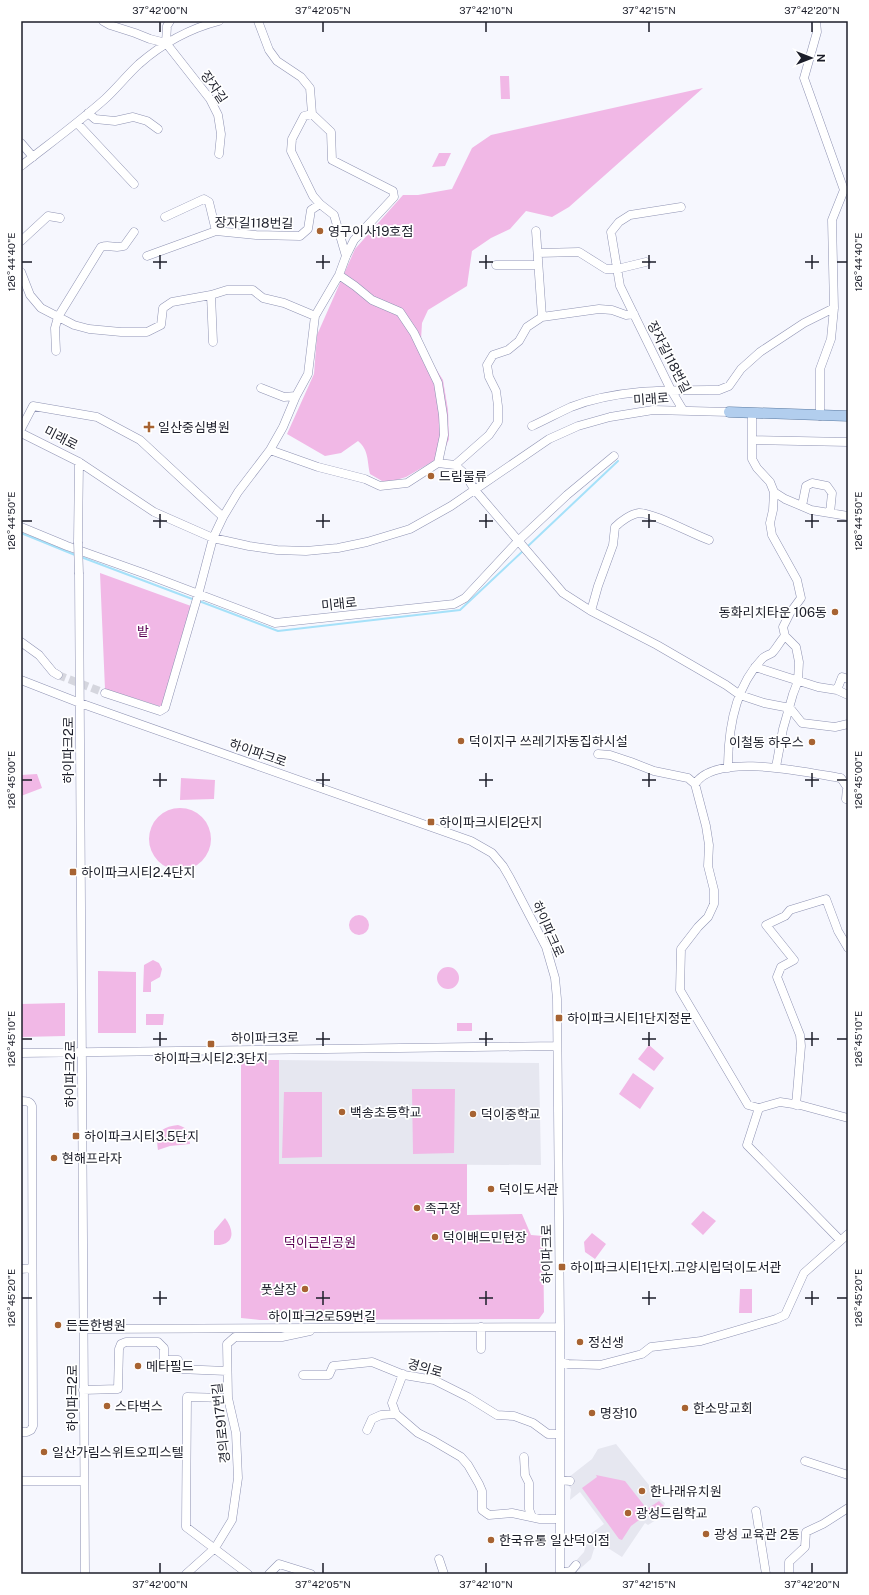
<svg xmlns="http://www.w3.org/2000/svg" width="869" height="1595" font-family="'Public Sans','Noto Sans KR',sans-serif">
<rect width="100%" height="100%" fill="#f6f7fe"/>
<path fill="#e6e7f0" d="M 279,1060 L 539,1063 L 541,1165 L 279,1164 Z
M 616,1444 L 661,1500 L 665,1503 L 664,1506 L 656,1520 L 648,1525 L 645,1523 L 622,1557 L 600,1543 L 594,1549 L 591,1559 L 574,1574 L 574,1563 L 584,1552 L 586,1545 L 590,1542 L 589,1535 L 604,1524 L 580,1492 L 570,1500 L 571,1489 L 569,1486 L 569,1477 L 592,1459 L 598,1449 Z"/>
<path fill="#f1b8e6" d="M 500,76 L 509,76 L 510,99 L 501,99 Z
M 703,88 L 569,207 L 552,217 L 526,211 L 510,229 L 491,238 L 472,251 L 467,286 L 428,310 L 422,323 L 421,340 L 431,361 L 443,380 L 448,410 L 449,439 L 442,456 L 406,477 L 393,481 L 382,481 L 370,474 C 367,461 369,450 358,441 L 341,453 L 325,456 L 287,434 L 314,374 L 317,335 L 355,249 L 403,195 L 418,195 L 452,189 L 472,148 L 491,135 Z
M 439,153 L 451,153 L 445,166 L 432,167 Z
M 100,573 L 191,606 L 162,707 L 105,689 Z
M 37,774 L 42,788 L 21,796 L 21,775 Z
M 181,778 L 215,780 L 214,799 L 180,800 Z
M149 839a31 31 0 1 1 62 0a31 31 0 1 1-62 0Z
M349 925a10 10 0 1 1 20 0a10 10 0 1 1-20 0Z
M 153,960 L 159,963 L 162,969 L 160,977 L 151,982 L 151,992 L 143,992 L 144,965 Z
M437 978a11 11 0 1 1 22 0a11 11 0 1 1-22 0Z
M 98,971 L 136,972 L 136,1033 L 98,1033 Z
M 65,1003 L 65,1036 L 21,1037 L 21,1004 Z
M 146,1014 L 164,1014 L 163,1025 L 146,1025 Z
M 457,1023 L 472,1023 L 472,1031 L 457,1031 Z
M 649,1045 L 664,1058 L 654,1071 L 638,1059 Z
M 256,1060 L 279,1060 L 279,1164 L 467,1164 L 467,1215 L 522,1214 L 531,1235 L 543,1236 L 544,1312 L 539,1319 L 260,1320 L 241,1318 L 241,1062 Z
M 633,1073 L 654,1088 L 640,1109 L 619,1094 Z
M 412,1089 L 455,1089 L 454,1153 L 413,1154 Z
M 284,1092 L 322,1092 L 322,1157 L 282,1158 Z
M 178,1125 C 190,1129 189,1133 190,1144 L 170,1146 L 158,1150 C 155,1133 161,1127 178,1125 Z
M 703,1211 L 716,1221 L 703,1235 L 691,1224 Z
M 225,1218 C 235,1231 235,1246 214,1245 L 214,1231 Z
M 592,1233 L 606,1244 L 595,1259 L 585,1252 L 584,1242 Z
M 740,1289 L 752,1289 L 752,1313 L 739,1313 Z
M 596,1475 L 625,1481 L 647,1509 L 659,1501 L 664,1506 L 656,1520 L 650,1512 L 631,1526 L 622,1540 L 619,1539 L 582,1488 L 597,1477 Z"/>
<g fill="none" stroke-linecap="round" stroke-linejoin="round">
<path stroke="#a5e1f9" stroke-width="2" d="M 21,533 L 75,555
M 527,547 L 618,461
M 81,557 L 195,600
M 199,601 L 278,631 L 460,610 L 524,550"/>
<path stroke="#d5d6de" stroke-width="8" stroke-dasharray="8 4" stroke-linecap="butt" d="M 58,675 L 105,693"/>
<g stroke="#8f93b3" stroke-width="9">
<path id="minor" d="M 103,21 L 110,25 L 135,33 L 150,39 L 166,43 L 210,99 L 218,115 L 221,134 L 219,154
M 816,21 L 817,32 L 804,78 L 844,190 L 832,220 L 834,308 L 831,339 L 820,369 L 820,416
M 166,43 L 167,26 L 170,21
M 88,113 L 95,119 L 115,121 L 133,117 L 147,121 L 158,129
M 312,114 L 304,116 L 292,139 L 291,151 L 313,196 L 320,204 L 334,215 L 346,256
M 77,123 L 134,184
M 21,143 L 33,157
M 21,166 C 49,144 78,123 105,99 C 117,88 127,75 139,64 C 163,43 188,29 219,21
M 681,207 L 630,215 L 619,222 L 611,232 L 620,286 L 671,390 L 683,410
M 165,217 L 204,199 L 209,202 L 216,231
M 536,231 L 542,317
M 21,241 L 48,216 L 60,218
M 538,253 L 579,252 L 606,269 L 617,269 L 646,262
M 147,256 L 216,231 L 256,235 L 300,236 L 308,229 L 311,210 L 320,204
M 496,265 L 538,265
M 21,272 L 30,295 L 41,308 L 74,325 L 89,329 L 121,332 L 147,332 L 161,325 L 163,308 L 172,302 L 211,295 L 227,290 L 253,290 L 263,298 L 284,303 L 315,316
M 339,275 L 355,286 L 372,300 L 400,312 L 414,333 L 438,383 L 443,415 L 444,435 L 438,463
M 211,295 L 213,342
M 56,351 L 55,328 L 58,317 L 101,247 C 111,244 113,249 124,246 L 134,232
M 261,388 L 284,397 L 296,396
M 752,413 L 752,459 L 757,468 L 770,482 L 774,492 L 773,510 L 770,523 L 772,535 L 797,580 L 801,598 L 790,613 L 783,627 L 785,636 L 796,647 L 799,662 L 798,681 L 793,694 L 783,729 L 776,767
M 532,426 C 545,420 558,413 571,407 C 617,389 669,390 719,390 L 729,386 L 741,369 L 760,352 L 804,323 L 834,308
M 21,429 L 33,406 L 97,417 L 140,440 L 223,517
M 21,433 L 79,462 L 154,512 L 213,538 L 249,546 L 277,550 L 306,551 L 338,548 L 367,542 L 410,529 L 451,506 L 549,439 L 578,426 L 610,417 L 653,410 L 729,412
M 753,440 L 848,442
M 270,450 L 318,467 L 365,479 L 380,486 L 407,483 L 438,463 L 455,465 L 465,474 L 474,489 L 563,593 L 591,611 L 657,645 L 726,685 L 740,695 L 764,703 L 790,708 L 802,723 L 835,727 L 848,724
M 455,465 L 489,435 L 498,422 L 498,406 L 496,391 L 489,377 L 487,365 L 493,355 L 508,350 L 519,341 L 527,327 L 542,317 L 599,309 L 612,310 L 626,315 L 634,314
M 774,492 L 785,499 L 811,510 L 848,516
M 802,506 L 806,486 L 812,483 L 827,486 L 832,493 L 830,513
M 21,527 L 67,546 L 143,573 L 275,623 L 454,604 L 465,598 L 518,541 L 567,495 L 614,456
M 78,542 L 79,462
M 79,574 L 85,1574
M 591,611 L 598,586 L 613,545 L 615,527 C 621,521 631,514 639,513 C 652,512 694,535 709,540
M 21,642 L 39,655 L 53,672 L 58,675
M 755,667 L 818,687 L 837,690 L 848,695
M 21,680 L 80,703 L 471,841 L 492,853 L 503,866 L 510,878 L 546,947 L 555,978 L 557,999 L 560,1327 L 560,1574
M 837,690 L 842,677 L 848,679
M 105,693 L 160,711 L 165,708 L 198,595 L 213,538 L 223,517 L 238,492 L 270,450 L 283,427 L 296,396 L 308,374 L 315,316 L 339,275 L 346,256 L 354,240 L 394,197 L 393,191 L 332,160 L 331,132 L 312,114 L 310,88 L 301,77 L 277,61 L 269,50 L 258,21
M 598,754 L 610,755 L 631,762 L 654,771 L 688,778 L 695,784 L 706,826 L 709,845 L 708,866 L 714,890 L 714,904 L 708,917 L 698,927 L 681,949 L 680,990 L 748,1105 L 759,1108
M 728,768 C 728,730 735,687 762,659 C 764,656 769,655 772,653 C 777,648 780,641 785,636
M 695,784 C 716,751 809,773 841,778 L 847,787 L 846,799
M 21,1053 L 557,1046
M 21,1101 C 26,1101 30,1101 32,1106 L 33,1426 L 31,1430 L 27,1432 L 21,1432
M 796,1105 L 801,1046 L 800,1035 L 777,977 L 781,967 L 794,960 L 766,925 L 785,916 L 790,910 L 826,899 L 838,931 L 848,948
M 840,1240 L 747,1145 L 759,1108 L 780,1102 L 800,1105 L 848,1118
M 21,1269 L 32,1268
M 481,1327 L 481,1349
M 84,1329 L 560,1327
M 560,1362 L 568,1364 L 600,1365 L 642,1354 L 651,1347 L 701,1341 L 776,1319 L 785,1315 L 804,1273 L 848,1234
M 403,1374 L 392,1403 L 396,1414 L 418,1433 L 432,1440 L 461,1457 L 468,1465 L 479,1484 L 482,1491 L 482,1510 L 489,1515 L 512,1513 L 540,1519 L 560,1519
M 303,1375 L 329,1375 L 333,1366 L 372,1362 L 404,1375 L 434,1380 L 468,1397 L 497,1415 L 514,1416 L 533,1423 L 548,1434 L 560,1434
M 83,1390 L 118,1389 L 119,1349 L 121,1344 L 126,1342 L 158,1342 L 164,1348 L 164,1360 L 178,1360 L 178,1369 L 227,1371
M 228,1398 L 187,1397 L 186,1527 L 248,1574
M 367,1430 L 372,1419 L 381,1415 L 396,1414
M 524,1457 L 525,1475 L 529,1483 L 529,1509 L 532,1517
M 805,1461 L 848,1475
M 560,1480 L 570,1481
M 21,1481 L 84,1481
M 756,1511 L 766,1574
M 439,1559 L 444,1574
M 560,1573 L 571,1571 L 576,1565
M 186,1574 L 215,1548 L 232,1520 L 238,1478 L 236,1433 L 228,1398 L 227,1344 L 235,1337 L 282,1337 L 310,1331
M 269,1574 L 279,1564 L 311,1574
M 789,1574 L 789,1562 L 805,1547 L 806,1532 L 823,1524 L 848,1508"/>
</g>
<g stroke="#5c7ba2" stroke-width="11">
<path id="major" d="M 729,412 L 848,416"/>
</g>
<use href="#minor" stroke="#fff" stroke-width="8"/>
<use href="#major" stroke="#b2ceee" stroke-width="10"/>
<g stroke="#8f93b3" stroke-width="9" stroke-linecap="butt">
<path id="minor-bridge" d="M 78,542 L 79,574"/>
</g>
<use href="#minor-bridge" stroke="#fff" stroke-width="8"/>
</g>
<path fill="none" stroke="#1c1e2a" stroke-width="1.5" d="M 160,22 L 160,32M 323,22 L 323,32M 486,22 L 486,32M 649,22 L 649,32M 812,22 L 812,32M 160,255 L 160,269M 323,255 L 323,269M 486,255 L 486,269M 649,255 L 649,269M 812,255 L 812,269M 22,262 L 32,262M 153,262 L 167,262M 316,262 L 330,262M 479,262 L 493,262M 642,262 L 656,262M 805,262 L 819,262M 837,262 L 847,262M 160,514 L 160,528M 323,514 L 323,528M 486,514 L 486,528M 649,514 L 649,528M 812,514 L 812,528M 22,521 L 32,521M 153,521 L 167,521M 316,521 L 330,521M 479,521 L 493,521M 642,521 L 656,521M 805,521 L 819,521M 837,521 L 847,521M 160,773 L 160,787M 323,773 L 323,787M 486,773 L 486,787M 649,773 L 649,787M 812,773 L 812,787M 22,780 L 32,780M 153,780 L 167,780M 316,780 L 330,780M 479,780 L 493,780M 642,780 L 656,780M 805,780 L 819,780M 837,780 L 847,780M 160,1032 L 160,1046M 323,1032 L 323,1046M 486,1032 L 486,1046M 649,1032 L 649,1046M 812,1032 L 812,1046M 22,1039 L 32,1039M 153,1039 L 167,1039M 316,1039 L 330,1039M 479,1039 L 493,1039M 642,1039 L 656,1039M 805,1039 L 819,1039M 837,1039 L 847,1039M 160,1291 L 160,1305M 323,1291 L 323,1305M 486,1291 L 486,1305M 649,1291 L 649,1305M 812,1291 L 812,1305M 22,1298 L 32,1298M 153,1298 L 167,1298M 316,1298 L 330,1298M 479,1298 L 493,1298M 642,1298 L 656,1298M 805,1298 L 819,1298M 837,1298 L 847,1298M 160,1563 L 160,1573M 323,1563 L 323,1573M 486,1563 L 486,1573M 649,1563 L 649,1573M 812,1563 L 812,1573"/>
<g fill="#a76332" stroke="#fff" stroke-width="1.5">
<circle cx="320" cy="231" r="4"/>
<path d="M147 421h4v4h4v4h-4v4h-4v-4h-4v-4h4z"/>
<circle cx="431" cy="476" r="4"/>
<circle cx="835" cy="612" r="4"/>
<circle cx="461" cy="741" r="4"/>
<circle cx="812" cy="742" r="4"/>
<rect x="427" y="818" width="8" height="8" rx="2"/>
<rect x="69" y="868" width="8" height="8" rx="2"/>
<rect x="555" y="1014" width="8" height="8" rx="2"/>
<rect x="207" y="1040" width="8" height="8" rx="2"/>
<circle cx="342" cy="1112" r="4"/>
<circle cx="473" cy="1114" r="4"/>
<rect x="72" y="1132" width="8" height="8" rx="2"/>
<circle cx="54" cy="1158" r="4"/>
<circle cx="491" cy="1189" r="4"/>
<circle cx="417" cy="1208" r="4"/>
<circle cx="435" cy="1237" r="4"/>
<rect x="558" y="1263" width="8" height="8" rx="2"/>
<circle cx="305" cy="1289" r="4"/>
<circle cx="58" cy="1325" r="4"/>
<circle cx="580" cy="1342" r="4"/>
<circle cx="138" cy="1366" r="4"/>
<circle cx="107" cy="1406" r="4"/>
<circle cx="685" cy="1408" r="4"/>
<circle cx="592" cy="1413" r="4"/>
<circle cx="44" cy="1452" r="4"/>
<circle cx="642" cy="1491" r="4"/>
<circle cx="628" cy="1513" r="4"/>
<circle cx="706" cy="1534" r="4"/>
<circle cx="491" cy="1540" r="4"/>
</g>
<g text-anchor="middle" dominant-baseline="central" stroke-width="3.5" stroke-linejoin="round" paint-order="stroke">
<g font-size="13" fill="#1c1e2a" stroke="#fff">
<text transform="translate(214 87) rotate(56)">장자길</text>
<text transform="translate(254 223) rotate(1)">장자길118번길</text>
<text transform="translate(669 357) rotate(63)">장자길118번길</text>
<text transform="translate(651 399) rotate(-4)">미래로</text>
<text transform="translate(61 438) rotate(27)">미래로</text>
<text transform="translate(339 604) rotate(-6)">미래로</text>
<text transform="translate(68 750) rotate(-90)">하이파크2로</text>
<text transform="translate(258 753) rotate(19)">하이파크로</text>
<text transform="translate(548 929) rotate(66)">하이파크로</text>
<text transform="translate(265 1038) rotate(-1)">하이파크3로</text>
<text transform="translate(70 1074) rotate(-90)">하이파크2로</text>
<text transform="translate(547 1254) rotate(-91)">하이파크로</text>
<text x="322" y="1316">하이파크2로59번길</text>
<text transform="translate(425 1368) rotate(16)">경의로</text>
<text transform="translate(72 1398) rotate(-90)">하이파크2로</text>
<text transform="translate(221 1423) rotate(-96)">경의로917번길</text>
</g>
<g font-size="13" fill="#1c1e2a" stroke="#fff" text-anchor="start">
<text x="328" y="231">영구이사19호점</text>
<text x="158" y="427">일산중심병원</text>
<text x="439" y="476">드림물류</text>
<text x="827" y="612" text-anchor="end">동화리치타운 106동</text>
<text x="469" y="741">덕이지구 쓰레기자동집하시설</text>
<text x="804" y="742" text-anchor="end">이철동 하우스</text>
<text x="439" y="822">하이파크시티2단지</text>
<text x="81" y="872">하이파크시티2.4단지</text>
<text x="567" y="1018">하이파크시티1단지정문</text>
<text x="211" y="1058" text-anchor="middle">하이파크시티2.3단지</text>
<text x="350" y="1112">백송초등학교</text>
<text x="481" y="1114">덕이중학교</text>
<text x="84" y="1136">하이파크시티3.5단지</text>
<text x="62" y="1158">현해프라자</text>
<text x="499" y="1189">덕이도서관</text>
<text x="425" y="1208">족구장</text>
<text x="443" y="1237">덕이배드민턴장</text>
<text x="570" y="1267">하이파크시티1단지.고양시립덕이도서관</text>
<text x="297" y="1289" text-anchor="end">풋살장</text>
<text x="66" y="1325">든든한병원</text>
<text x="588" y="1342">정선생</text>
<text x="146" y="1366">메타필드</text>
<text x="115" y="1406">스타벅스</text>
<text x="693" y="1408">한소망교회</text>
<text x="600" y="1413">명장10</text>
<text x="52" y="1452">일산가림스위트오피스텔</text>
<text x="650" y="1491">한나래유치원</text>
<text x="636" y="1513">광성드림학교</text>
<text x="714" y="1534">광성 교육관 2동</text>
<text x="499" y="1540">한국유통 일산덕이점</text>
</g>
<g font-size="13" fill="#5b0153" stroke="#fff">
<text x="143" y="631">밭</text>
<text x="320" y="1242">덕이근린공원</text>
</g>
</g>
<rect width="869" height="1595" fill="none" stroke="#ffffff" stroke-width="44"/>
<g transform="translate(811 58) rotate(90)" stroke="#ffffff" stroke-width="3" paint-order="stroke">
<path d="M0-3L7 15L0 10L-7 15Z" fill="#1c1e2a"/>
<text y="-6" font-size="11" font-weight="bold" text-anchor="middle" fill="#1c1e2a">N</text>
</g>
<rect x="22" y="22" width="825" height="1551" fill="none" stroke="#1c1e2a" stroke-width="1.5"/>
<g font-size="10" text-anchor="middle" fill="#1c1e2a">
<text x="160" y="14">37°42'00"N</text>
<text x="323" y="14">37°42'05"N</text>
<text x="486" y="14">37°42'10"N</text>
<text x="649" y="14">37°42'15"N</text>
<text x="812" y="14">37°42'20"N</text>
<text transform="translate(858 262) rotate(-90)" y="4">126°44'40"E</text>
<text transform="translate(11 262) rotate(-90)" y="4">126°44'40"E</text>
<text transform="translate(11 521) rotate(-90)" y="4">126°44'50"E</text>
<text transform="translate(858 521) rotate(-90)" y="4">126°44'50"E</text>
<text transform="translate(858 780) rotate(-90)" y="4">126°45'00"E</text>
<text transform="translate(11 780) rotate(-90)" y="4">126°45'00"E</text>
<text transform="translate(858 1039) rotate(-90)" y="4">126°45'10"E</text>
<text transform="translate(11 1039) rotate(-90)" y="4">126°45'10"E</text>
<text transform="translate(858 1298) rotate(-90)" y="4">126°45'20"E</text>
<text transform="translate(11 1298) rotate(-90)" y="4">126°45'20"E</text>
<text x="160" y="1588">37°42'00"N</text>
<text x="323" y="1588">37°42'05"N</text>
<text x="486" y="1588">37°42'10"N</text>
<text x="649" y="1588">37°42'15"N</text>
<text x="812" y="1588">37°42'20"N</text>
</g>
</svg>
